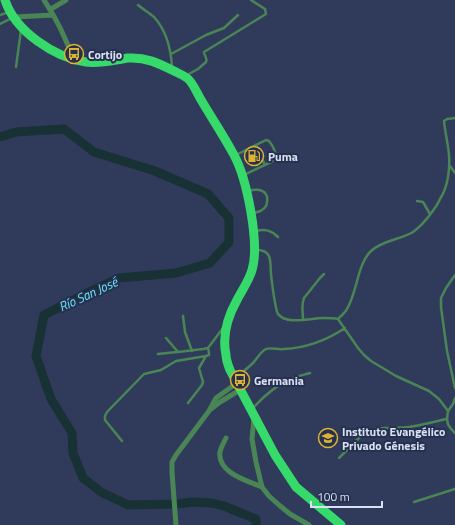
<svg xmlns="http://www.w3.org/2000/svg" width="455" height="525" font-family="'Titillium Web',sans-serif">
<rect width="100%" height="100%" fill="#303b5b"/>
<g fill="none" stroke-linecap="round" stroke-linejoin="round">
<path stroke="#183135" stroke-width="9" d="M 0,137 L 16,132 L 64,129 L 94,152 L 155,171 L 208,194 L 229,218 L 229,242 L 210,263 L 176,273 L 119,278 L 89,292 L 44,315 L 36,356 L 51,399 L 72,433 L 73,453 L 83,478 L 101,492 L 128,505 L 177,504 L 192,502 L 212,503 L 224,506 L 256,519 L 256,525"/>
<path stroke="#498555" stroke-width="2.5" d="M 138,5 C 143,9 149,13 154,17 C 166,30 171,50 172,67
M 0,15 L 9,12
M 0,24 L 12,18
M 171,54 L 206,35 L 224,28 L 238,15
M 16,67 L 21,30
M 187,75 L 198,69 L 206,62 C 208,58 204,56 204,52 L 266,14 L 265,9 L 251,0
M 255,145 L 265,165
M 236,155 L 266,140 L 269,141 C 273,146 276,152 276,158 L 271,162 L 244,175
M 450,166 L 455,173
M 249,191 C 258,188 269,190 267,202 C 267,205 265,208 262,210 C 260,212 256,212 253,213
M 417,201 L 423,202 L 430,214
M 256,231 C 265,229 271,230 278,237
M 257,250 C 273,250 270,263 271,275 C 272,282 275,309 278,314 C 280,316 284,319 286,319 C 296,323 312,318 323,318 C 328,318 333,318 338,319 L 358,348 L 364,355 L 371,361 L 396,376 L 429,391 L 439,399 L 448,411 C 446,423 447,425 455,433
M 455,275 L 446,288 L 441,298 L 441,307 L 447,351 L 455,388
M 183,316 L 185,332 L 192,351
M 338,319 C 342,315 346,312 348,307 C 357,291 358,263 371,251 C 383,240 400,240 413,232 C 420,227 427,219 432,212 C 435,208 438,204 440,199 C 448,187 450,169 449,155 C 448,143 445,132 444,121 L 447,119 L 455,118
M 303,320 C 303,312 301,305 304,298 L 320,278 L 324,274
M 166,338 L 178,352 L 203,349 L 208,348 L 223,328
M 158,354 L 177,352
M 237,377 C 242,372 248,368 253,363 C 257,359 260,352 266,349 C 271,347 278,350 284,349 C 306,348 327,340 345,328
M 188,403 L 202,385 L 203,382 L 199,368 L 206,356
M 253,408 C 264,396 276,385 291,379 C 297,376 304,375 310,373
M 448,411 L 453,404 L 455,398
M 122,441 L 105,420 L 105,416 L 107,412 L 144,374 L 161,370 L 176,361 L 206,356 L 209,355 L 209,353 L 208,348
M 339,458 L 363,434 C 376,425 395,429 409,427 C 422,425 434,422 446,419
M 414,502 L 455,489"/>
<path stroke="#498555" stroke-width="5" d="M 44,0 C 56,18 66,38 73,59
M 51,9 L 66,0
M 15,17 L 53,15
M 211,409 L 220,402 L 240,390
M 254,418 L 252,439 L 256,462 L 262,487 L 269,496 L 279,505 L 290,514 L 309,525
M 226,438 C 224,442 221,447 220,452 C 217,473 248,481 262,487
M 176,525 L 172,472 L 172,462 L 176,455 L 209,411 L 216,398 L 237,383"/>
<path stroke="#36da6b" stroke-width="9" d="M 5,0 C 15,31 55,58 86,62 C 100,64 114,60 128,58 C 146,57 158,63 174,71 C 178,73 183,75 187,78 C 192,81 197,93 200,98 C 211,117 224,136 234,155 C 247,179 260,244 252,270 C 249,281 242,290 237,300 C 228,316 222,336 226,355 C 226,360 228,365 230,370 L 275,455 L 296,487 L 341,525"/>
</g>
<defs>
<g id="bus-ring" transform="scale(1)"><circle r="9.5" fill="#26304f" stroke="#dcb233" stroke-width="1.5"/><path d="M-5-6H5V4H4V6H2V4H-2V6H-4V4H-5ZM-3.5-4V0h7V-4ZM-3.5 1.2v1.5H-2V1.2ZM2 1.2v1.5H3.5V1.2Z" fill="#dcb233"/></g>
<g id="fuel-ring" transform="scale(1)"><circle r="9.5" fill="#26304f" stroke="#dcb233" stroke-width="1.5"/><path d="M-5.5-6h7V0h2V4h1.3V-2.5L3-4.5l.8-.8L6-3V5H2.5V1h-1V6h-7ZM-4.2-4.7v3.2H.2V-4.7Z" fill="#dcb233"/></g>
<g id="university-ring" transform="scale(1)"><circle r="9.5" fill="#26304f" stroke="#dcb233" stroke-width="1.5"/><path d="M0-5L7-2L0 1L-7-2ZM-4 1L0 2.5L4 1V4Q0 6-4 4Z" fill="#dcb233"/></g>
</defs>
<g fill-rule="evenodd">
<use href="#bus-ring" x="74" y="54"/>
<use href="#fuel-ring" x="254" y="156"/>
<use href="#bus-ring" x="240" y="380"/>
<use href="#university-ring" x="328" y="438"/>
</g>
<g text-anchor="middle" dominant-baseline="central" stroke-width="4" stroke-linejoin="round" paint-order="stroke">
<g font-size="12" font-weight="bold" fill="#dae1f5" stroke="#26304f" text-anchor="start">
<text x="88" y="54">Cortijo</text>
<text x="268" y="156">Puma</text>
<text x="254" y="380">Germania</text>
<text x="342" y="431">Instituto Evangélico<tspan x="342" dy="14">Privado Génesis</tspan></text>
</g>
<g font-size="13" font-style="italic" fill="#69e3f6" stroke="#26304f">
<text transform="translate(88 294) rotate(-25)">Río San José</text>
</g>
</g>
<path d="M311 501v6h71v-6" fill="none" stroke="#dae1f5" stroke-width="2"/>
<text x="317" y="501" font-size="12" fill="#dae1f5" stroke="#26304f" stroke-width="3" paint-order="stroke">100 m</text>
</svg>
